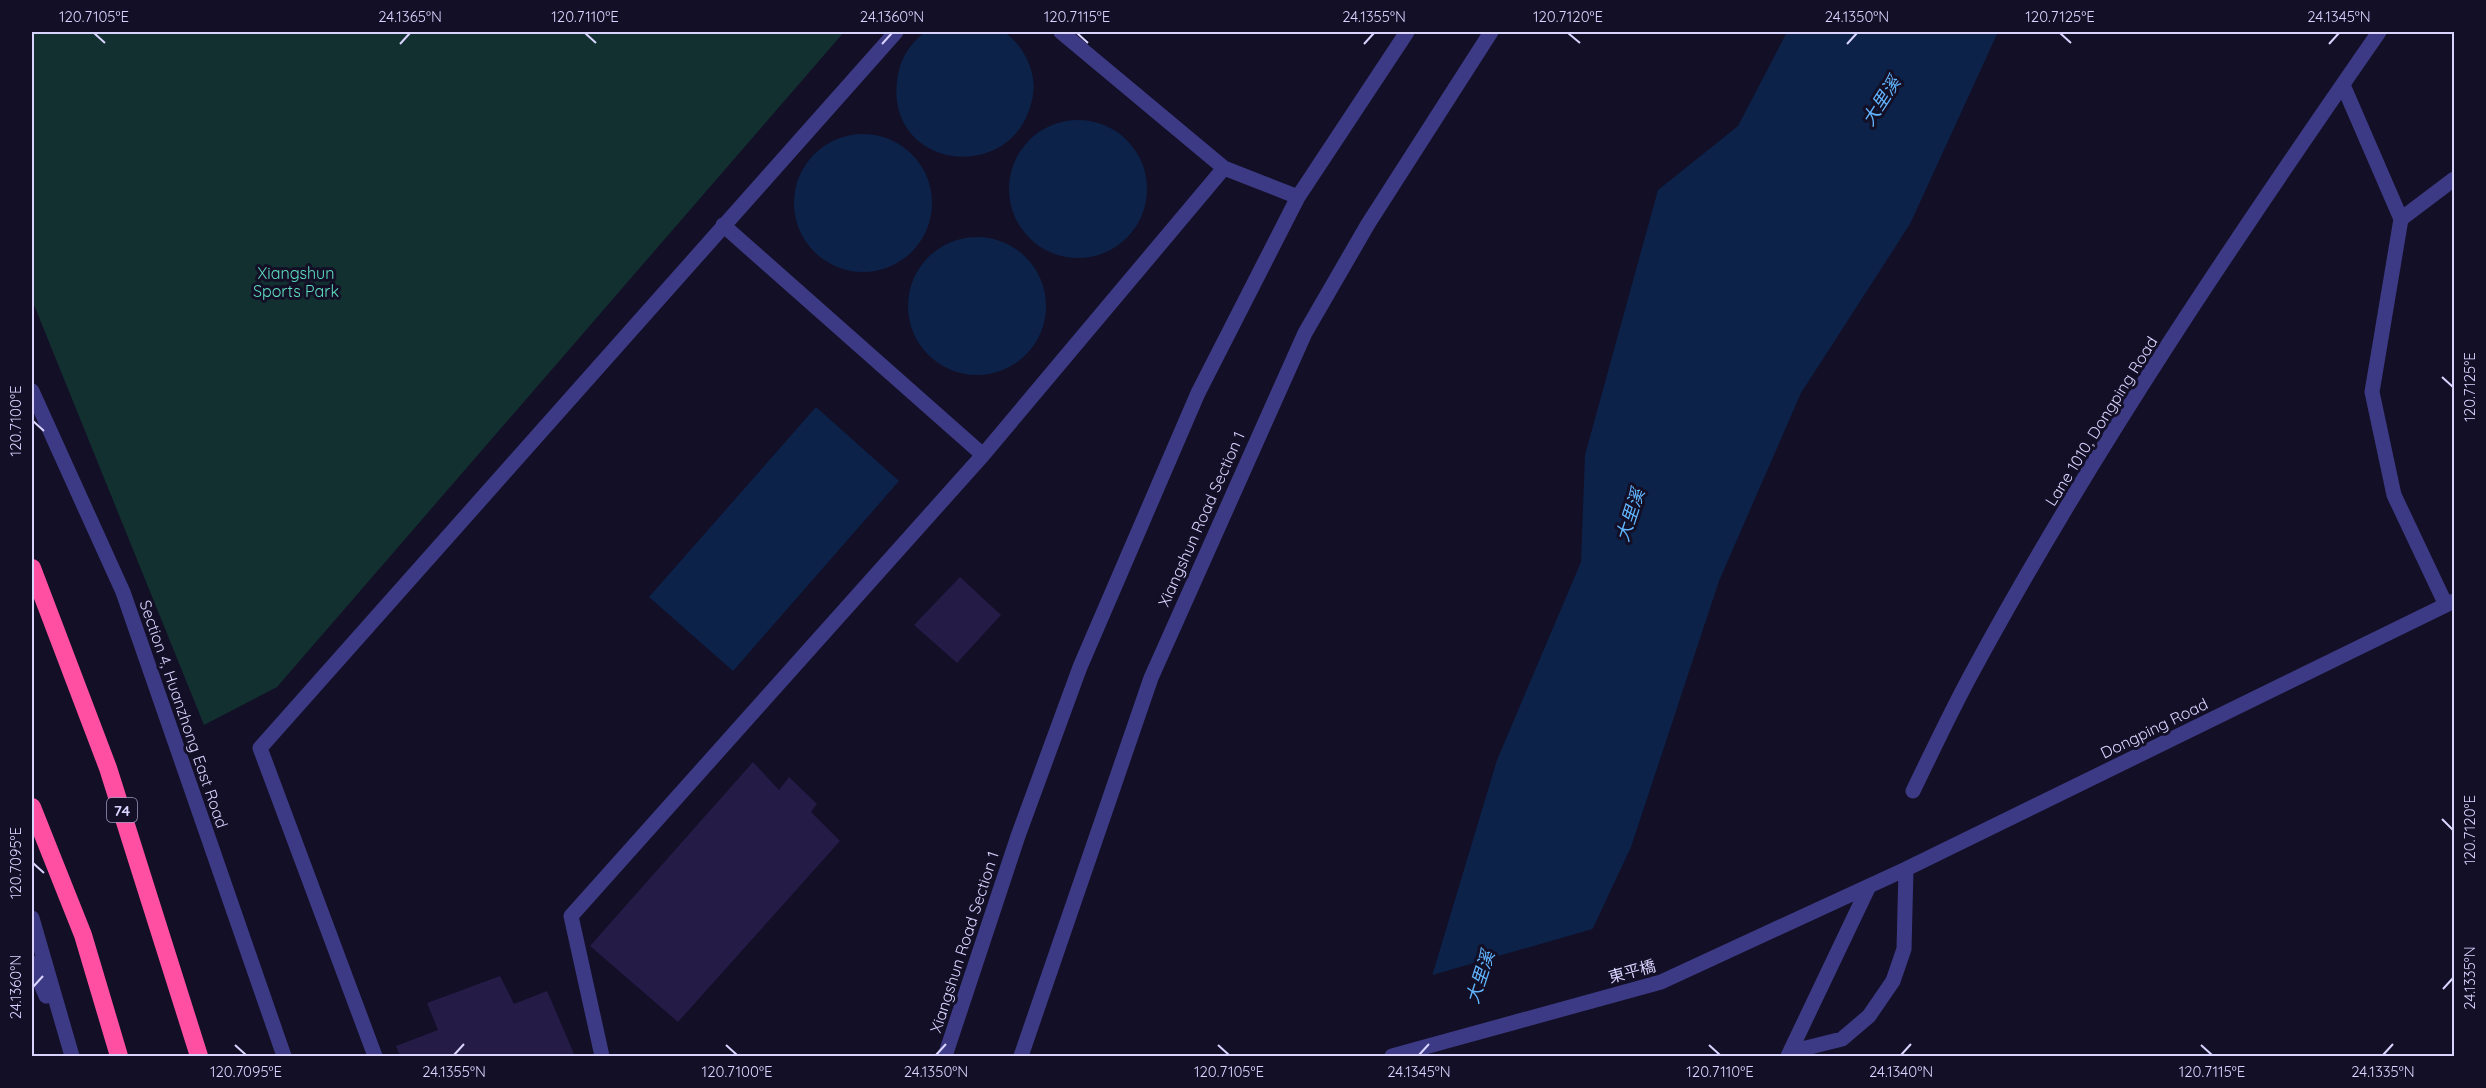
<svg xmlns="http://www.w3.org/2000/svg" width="2486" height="1088" font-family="Quicksand,'Noto Sans TC',sans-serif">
<rect width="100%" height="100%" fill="#130f26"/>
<path fill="#12302f" d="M 32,32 L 844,32 L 277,687 L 204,725 L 32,300 Z"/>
<path fill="#0c2248" d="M 925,32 L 1004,32 C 1023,44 1037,72 1033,95 C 1018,187 886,171 897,81 C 899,61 909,44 925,32 Z
M 1787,32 L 1998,32 L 1910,224 L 1801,393 L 1719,581 L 1631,847 L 1533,1056 L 1408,1056 L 1497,760 L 1581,562 L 1585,455 L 1658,190 L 1738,126 Z
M1009 189a69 69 0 1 1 138 0a69 69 0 1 1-138 0Z
M794 203a69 69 0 1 1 138 0a69 69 0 1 1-138 0Z
M908 306a69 69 0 1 1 138 0a69 69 0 1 1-138 0Z
M 816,407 L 899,481 L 733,671 L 649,597 Z"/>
<path fill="#130f26" d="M 1596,928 L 1536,1056 L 1405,1056 L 1429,976 Z"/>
<path fill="#241b47" d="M 960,577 L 1001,615 L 957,663 L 914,625 Z
M 753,762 L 779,790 L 789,777 L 817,804 L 811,812 L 840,841 L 678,1022 L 590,946 Z
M 500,976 L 514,1004 L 547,991 L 575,1056 L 400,1056 L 396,1046 L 438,1030 L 427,1003 Z"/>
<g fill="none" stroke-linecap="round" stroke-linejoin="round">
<path stroke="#3d3a85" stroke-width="15" d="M 1061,32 L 1224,168 L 1298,197
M 2343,85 L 2401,219 L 2372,392 L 2394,495 L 2446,605
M 2401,219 L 2454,179
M 723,225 L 983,455
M 32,391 L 123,592 L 284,1056
M 1913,791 C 1933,750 1952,709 1974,669 C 2094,448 2236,238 2379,32
M 32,918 L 72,1056
M 32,963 L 46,996
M 1790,1052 L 1842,1039 L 1869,1016 L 1893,981 L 1904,949 L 1906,869
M 375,1056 L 260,748 L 896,32
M 602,1056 L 571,916 L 983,455 L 1224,168
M 945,1056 L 1018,836 L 1080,667 L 1198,393 L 1298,197 L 1407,32
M 1021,1056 L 1151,678 L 1305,333 L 1368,224 L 1491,32
M 1392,1056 L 1661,982 L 1906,869 L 2454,601
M 1788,1056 L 1869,886"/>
<path stroke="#ff4fa3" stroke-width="18" d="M 32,568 L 108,768 L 199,1056
M 32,807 L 83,935 L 119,1056"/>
</g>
<path fill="none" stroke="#d9d4ff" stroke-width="2" d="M 94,33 L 105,43M 585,33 L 596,43M 1077,33 L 1088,43M 1568,33 L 1580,43M 2060,33 L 2071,43M 400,44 L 410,33M 882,44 L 892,33M 1364,44 L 1374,33M 1847,44 L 1857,33M 2329,44 L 2339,33M 2442,377 L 2453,387M 33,421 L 44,431M 2442,819 L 2453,830M 33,863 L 44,873M 33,987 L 43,976M 2443,989 L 2453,978M 235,1045 L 246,1055M 726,1045 L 737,1055M 1218,1045 L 1229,1055M 1709,1045 L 1720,1055M 2201,1045 L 2212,1055M 454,1055 L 464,1044M 936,1055 L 946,1044M 1419,1055 L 1429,1044M 1901,1055 L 1911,1044M 2383,1055 L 2393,1044"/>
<g text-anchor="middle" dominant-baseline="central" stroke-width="6" stroke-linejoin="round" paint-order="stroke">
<rect fill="#130f26" stroke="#9e99be" stroke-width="1.5" x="107" y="798" width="30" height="24" rx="4.5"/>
<g font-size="15" font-weight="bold" fill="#d9d4ff">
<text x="122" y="810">74</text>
</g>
<g font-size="16" fill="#5fe0c0" stroke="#130f26">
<text x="296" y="273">Xiangshun<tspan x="296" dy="18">Sports Park</tspan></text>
</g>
<g font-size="16" fill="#d9d4ff" stroke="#130f26">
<text transform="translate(2101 421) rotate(-58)">Lane 1010, Dongping Road</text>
<text transform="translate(1201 519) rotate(-66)">Xiangshun Road Section 1</text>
<text transform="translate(184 714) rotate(71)">Section 4, Huanzhong East Road</text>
<text transform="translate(2154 728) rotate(-26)">Dongping Road</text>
<text transform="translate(964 942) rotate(-72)">Xiangshun Road Section 1</text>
<text transform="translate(1632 971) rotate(-15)">東平橋</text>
</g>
<g font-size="18" font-style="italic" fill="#62b6ff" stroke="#130f26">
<text transform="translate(1881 101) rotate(-57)">大里溪</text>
<text transform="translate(1630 515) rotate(-72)">大里溪</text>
<text transform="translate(1480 977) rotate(-72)">大里溪</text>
</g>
</g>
<rect width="2486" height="1088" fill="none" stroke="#130f26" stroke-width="66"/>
<rect x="33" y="33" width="2420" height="1022" fill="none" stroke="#d9d4ff" stroke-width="2"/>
<g font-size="15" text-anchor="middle" fill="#d9d4ff">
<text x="94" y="22">120.7105°E</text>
<text x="410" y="22">24.1365°N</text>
<text x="585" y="22">120.7110°E</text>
<text x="892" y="22">24.1360°N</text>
<text x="1077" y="22">120.7115°E</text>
<text x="1374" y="22">24.1355°N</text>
<text x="1568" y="22">120.7120°E</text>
<text x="1857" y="22">24.1350°N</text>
<text x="2060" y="22">120.7125°E</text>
<text x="2339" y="22">24.1345°N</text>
<text transform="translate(2470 387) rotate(-90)" y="5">120.7125°E</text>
<text transform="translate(16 421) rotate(-90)" y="5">120.7100°E</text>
<text transform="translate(2470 830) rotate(-90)" y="5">120.7120°E</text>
<text transform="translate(16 863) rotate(-90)" y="5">120.7095°E</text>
<text transform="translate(2470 978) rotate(-90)" y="5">24.1335°N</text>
<text transform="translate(16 987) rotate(-90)" y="5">24.1360°N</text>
<text x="246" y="1077">120.7095°E</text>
<text x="454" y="1077">24.1355°N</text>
<text x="737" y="1077">120.7100°E</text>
<text x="936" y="1077">24.1350°N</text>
<text x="1229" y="1077">120.7105°E</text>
<text x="1419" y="1077">24.1345°N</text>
<text x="1720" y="1077">120.7110°E</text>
<text x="1901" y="1077">24.1340°N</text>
<text x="2212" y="1077">120.7115°E</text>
<text x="2383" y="1077">24.1335°N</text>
</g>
</svg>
